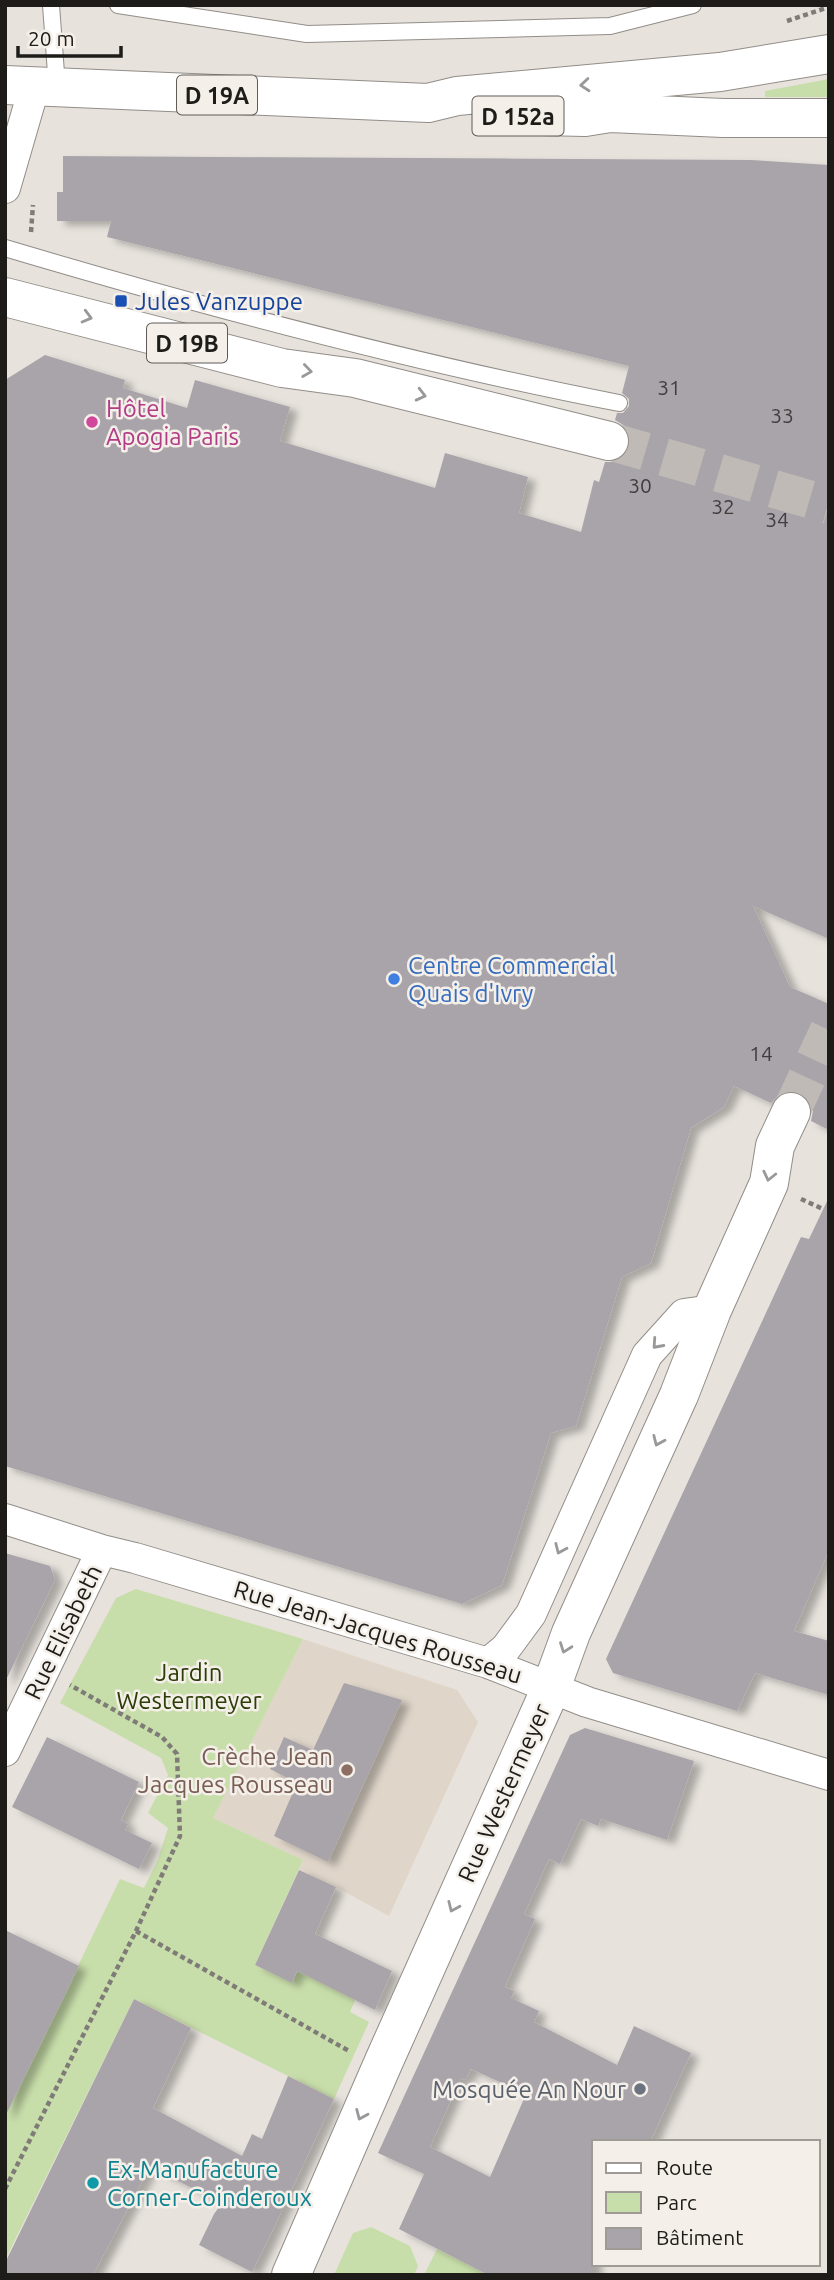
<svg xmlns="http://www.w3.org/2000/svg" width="834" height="2280" font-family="Ubuntu,sans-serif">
<defs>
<filter id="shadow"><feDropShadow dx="8" dy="4.5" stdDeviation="3.5" flood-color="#0004"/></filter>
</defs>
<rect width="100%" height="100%" fill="#e7e2dc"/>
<path fill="#dfd5c9" d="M 303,1639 L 457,1690 L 478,1722 L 389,1916 L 336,1887 L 299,1870 L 303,1860 L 213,1818 Z"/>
<path fill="#c8deaa" d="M 829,79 L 829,97 L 765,97 L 765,91 Z
M 136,1589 L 303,1639 L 213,1818 L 303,1860 L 255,1965 L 292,1982 L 301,1964 L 355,2000 L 350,2012 L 369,2022 L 334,2099 L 134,1999 L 5,2260 L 5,2117 L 120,1879 L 144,1888 L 158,1859 L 168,1828 L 148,1813 L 168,1775 L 161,1758 L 60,1703 L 116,1598 Z
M 371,2227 L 410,2246 L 418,2266 L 414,2275 L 334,2275 L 353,2233 Z
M 437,2249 L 488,2275 L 424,2275 Z"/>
<path fill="#a9a4aa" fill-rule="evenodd" filter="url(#shadow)" d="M 63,156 L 751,160 L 829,165 L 829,939 L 753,906 L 790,987 L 829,1004 L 829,1130 L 811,1121 L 813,1111 L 809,1100 L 800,1092 L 790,1090 L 779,1094 L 771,1103 L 734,1086 L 724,1107 L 691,1128 L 651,1263 L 622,1277 L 576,1426 L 551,1433 L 502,1585 L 462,1604 L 5,1466 L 5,380 L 45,355 L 125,380 L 123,388 L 187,408 L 195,380 L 290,407 L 280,441 L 435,488 L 445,453 L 528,477 L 519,513 L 581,532 L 594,480 L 599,482 L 605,462 L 614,462 L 624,457 L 630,447 L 630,434 L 625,426 L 615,420 L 617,413 L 623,413 L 629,406 L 629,399 L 622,393 L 629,366 L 107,237 L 111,221 L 57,221 L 57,192 L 63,192 Z
M 829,1197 L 829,1550 L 794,1631 L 829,1641 L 829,1695 L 755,1673 L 737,1711 L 613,1673 L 606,1659 L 801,1237 L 809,1239 Z
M 5,1553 L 50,1566 L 55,1580 L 5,1682 Z
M 344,1683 L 402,1700 L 328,1862 L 274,1836 L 297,1783 L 270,1769 L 284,1737 L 313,1750 Z
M 585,1728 L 694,1761 L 667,1840 L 601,1819 L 598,1826 L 581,1819 L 560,1864 L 549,1859 L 524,1914 L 535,1919 L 505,1987 L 514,1991 L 511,1998 L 539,2011 L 534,2022 L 617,2065 L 634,2026 L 691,2053 L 650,2142 L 594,2142 L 594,2275 L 488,2275 L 399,2229 L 424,2174 L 378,2153 L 570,1735 ZM 471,2069 L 526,2094 L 490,2177 L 430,2147 L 461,2078 L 465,2080 Z
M 47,1737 L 139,1782 L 121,1820 L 128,1824 L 125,1830 L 152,1843 L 139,1869 L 12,1807 Z
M 299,1870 L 336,1887 L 315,1934 L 392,1971 L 375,2010 L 297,1971 L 292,1983 L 255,1965 Z
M 5,1930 L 79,1966 L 5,2117 Z
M 134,1999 L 191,2028 L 153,2108 L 242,2156 L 252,2134 L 262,2139 L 288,2076 L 334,2099 L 268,2240 L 252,2272 L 199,2245 L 214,2214 L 222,2203 L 150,2167 L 93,2275 L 5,2275 L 5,2263 Z"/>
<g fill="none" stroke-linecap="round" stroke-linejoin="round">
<path stroke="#bfbab5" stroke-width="38" stroke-dasharray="38 19" stroke-linecap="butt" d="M 791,1112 L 829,1030"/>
<path stroke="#bfbab5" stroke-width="38" stroke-dasharray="38 19" stroke-linecap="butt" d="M 609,441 L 829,505"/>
<g stroke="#928d88" stroke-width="18">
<path id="lane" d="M 51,5 L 57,87
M 118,5 L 307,34 L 610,26 L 693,5
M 5,248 C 207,308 412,363 619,403"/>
</g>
<g stroke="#928d88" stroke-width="32">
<path id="street" d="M 5,188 L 34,88
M 5,1519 L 102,1550 L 135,1558 L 488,1663 L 587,1702 L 829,1775
M 488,1663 L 506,1648 L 531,1614 L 647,1355 L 684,1314 L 712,1310
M 5,1751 L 102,1550"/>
</g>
<g stroke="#928d88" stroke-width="40">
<path id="secondary" d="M 291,2275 L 384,2061 L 551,1688 L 571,1633 L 679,1395 L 712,1310 L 769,1183 L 775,1146 L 791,1112"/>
</g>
<g stroke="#928d88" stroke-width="40">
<path id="primary" d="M 5,85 L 428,103 L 457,96 L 720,72 L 829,54
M 492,115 L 585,117 L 610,113 L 723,118 L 829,118
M 5,297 L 282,368 L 355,378 L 609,441"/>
</g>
<path stroke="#7f7c78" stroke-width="4.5" stroke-dasharray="5 3.5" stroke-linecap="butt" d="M 787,21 L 829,7
M 31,232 L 33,205
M 801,1199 L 823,1209
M 136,1931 L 349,2051
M 5,2189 L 136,1931 L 180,1836 L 177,1754 L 162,1737 L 70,1685"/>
<use href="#lane" stroke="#fff" stroke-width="16"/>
<use href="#street" stroke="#fff" stroke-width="30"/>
<use href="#secondary" stroke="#fff" stroke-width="38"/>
<use href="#primary" stroke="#fff" stroke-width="38"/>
</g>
<defs><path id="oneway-chevron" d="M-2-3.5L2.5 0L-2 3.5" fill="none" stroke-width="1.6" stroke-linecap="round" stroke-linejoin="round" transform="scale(1.75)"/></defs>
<g stroke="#999998">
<use href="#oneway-chevron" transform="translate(585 85) rotate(175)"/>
<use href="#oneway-chevron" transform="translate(87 317) rotate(15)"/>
<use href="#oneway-chevron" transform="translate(307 371) rotate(8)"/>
<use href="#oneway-chevron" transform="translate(421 395) rotate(14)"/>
<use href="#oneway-chevron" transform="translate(769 1176) rotate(103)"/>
<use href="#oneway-chevron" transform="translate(657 1344) rotate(132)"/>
<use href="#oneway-chevron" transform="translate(658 1441) rotate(114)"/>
<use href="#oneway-chevron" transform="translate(560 1549) rotate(114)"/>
<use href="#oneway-chevron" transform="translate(565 1648) rotate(110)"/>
<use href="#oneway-chevron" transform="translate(453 1907) rotate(114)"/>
<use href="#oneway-chevron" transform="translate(361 2115) rotate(113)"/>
</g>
<rect fill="#1a4fb4" stroke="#f4efe9" stroke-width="2.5" x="114" y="294" width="14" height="14" rx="3.5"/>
<circle fill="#d1479c" stroke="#f4efe9" stroke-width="2.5" cx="92" cy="422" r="7"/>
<circle fill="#3f7fe0" stroke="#f4efe9" stroke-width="2.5" cx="394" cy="979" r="7"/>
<circle fill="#8d6e63" stroke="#f4efe9" stroke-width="2.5" cx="347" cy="1770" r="7"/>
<circle fill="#6b7280" stroke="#f4efe9" stroke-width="2.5" cx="640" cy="2089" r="7"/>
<circle fill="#0f9aa8" stroke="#f4efe9" stroke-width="2.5" cx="93" cy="2183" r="7"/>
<g text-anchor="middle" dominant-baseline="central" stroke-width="5" stroke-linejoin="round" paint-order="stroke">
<g font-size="21" fill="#403e3d">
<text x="669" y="387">31</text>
<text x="782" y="415">33</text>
<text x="640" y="485">30</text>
<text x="723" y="506">32</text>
<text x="777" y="519">34</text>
<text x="761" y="1053">14</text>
</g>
<g fill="#f4efe9" stroke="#5e5b57" stroke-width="2">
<rect x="177" y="75.5" width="80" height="39" rx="5"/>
<rect x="472.5" y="96.5" width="91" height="39" rx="5"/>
<rect x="147" y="323.5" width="80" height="39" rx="5"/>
</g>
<g font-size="23" font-weight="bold" fill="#1d1c19">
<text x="217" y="95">D 19A</text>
<text x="518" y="116">D 152a</text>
<text x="187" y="343">D 19B</text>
</g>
<g font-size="24" fill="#164399" stroke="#f4efe9" text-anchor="start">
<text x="135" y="301">Jules Vanzuppe</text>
</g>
<g font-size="24" fill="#b23c85" stroke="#f4efe9" text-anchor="start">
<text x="106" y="408">Hôtel<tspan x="106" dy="28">Apogia Paris</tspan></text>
</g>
<g font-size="24" fill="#366cbe" stroke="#f4efe9" text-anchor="start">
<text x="408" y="965">Centre Commercial<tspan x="408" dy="28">Quais d'Ivry</tspan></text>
</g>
<g font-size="24" fill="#1d1c19" stroke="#f4efe9">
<text transform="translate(63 1632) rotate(-64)">Rue Elisabeth</text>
<text transform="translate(378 1632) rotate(17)">Rue Jean-Jacques Rousseau</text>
<text transform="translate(504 1793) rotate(-66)">Rue Westermeyer</text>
</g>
<g font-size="24" fill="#2c3e07" stroke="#f4efe9">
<text x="189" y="1672">Jardin<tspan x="189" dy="28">Westermeyer</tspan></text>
</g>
<g font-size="24" fill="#785e54" stroke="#f4efe9" text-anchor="end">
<text x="333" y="1756">Crèche Jean<tspan x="333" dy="28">Jacques Rousseau</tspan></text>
</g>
<g font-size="24" fill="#5b616d" stroke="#f4efe9" text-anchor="end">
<text x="626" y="2089">Mosquée An Nour</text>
</g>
<g font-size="24" fill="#0d838f" stroke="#f4efe9" text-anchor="start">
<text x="107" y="2169">Ex-Manufacture<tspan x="107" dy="28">Corner-Coinderoux</tspan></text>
</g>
</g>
<rect width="834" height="2280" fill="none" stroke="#1d1c19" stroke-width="14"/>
<rect x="592" y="2140" width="228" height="126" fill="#f4efe9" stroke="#9e9b96" stroke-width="2"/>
<rect x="606" y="2163" width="35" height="10" fill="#ffffff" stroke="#9e9b96" stroke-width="2"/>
<text x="656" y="2175" font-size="21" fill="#1d1c19">Route</text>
<rect x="606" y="2192" width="35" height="21" fill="#c8deaa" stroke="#9e9b96" stroke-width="2"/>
<text x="656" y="2210" font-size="21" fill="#1d1c19">Parc</text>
<rect x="606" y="2228" width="35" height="21" fill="#a9a4aa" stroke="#9e9b96" stroke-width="2"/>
<text x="656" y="2245" font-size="21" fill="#1d1c19">Bâtiment</text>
<path d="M18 46v10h103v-10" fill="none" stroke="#1d1c19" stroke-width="3.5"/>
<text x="28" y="46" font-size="21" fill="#1d1c19" stroke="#f4efe9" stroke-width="5" paint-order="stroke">20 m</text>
</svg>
